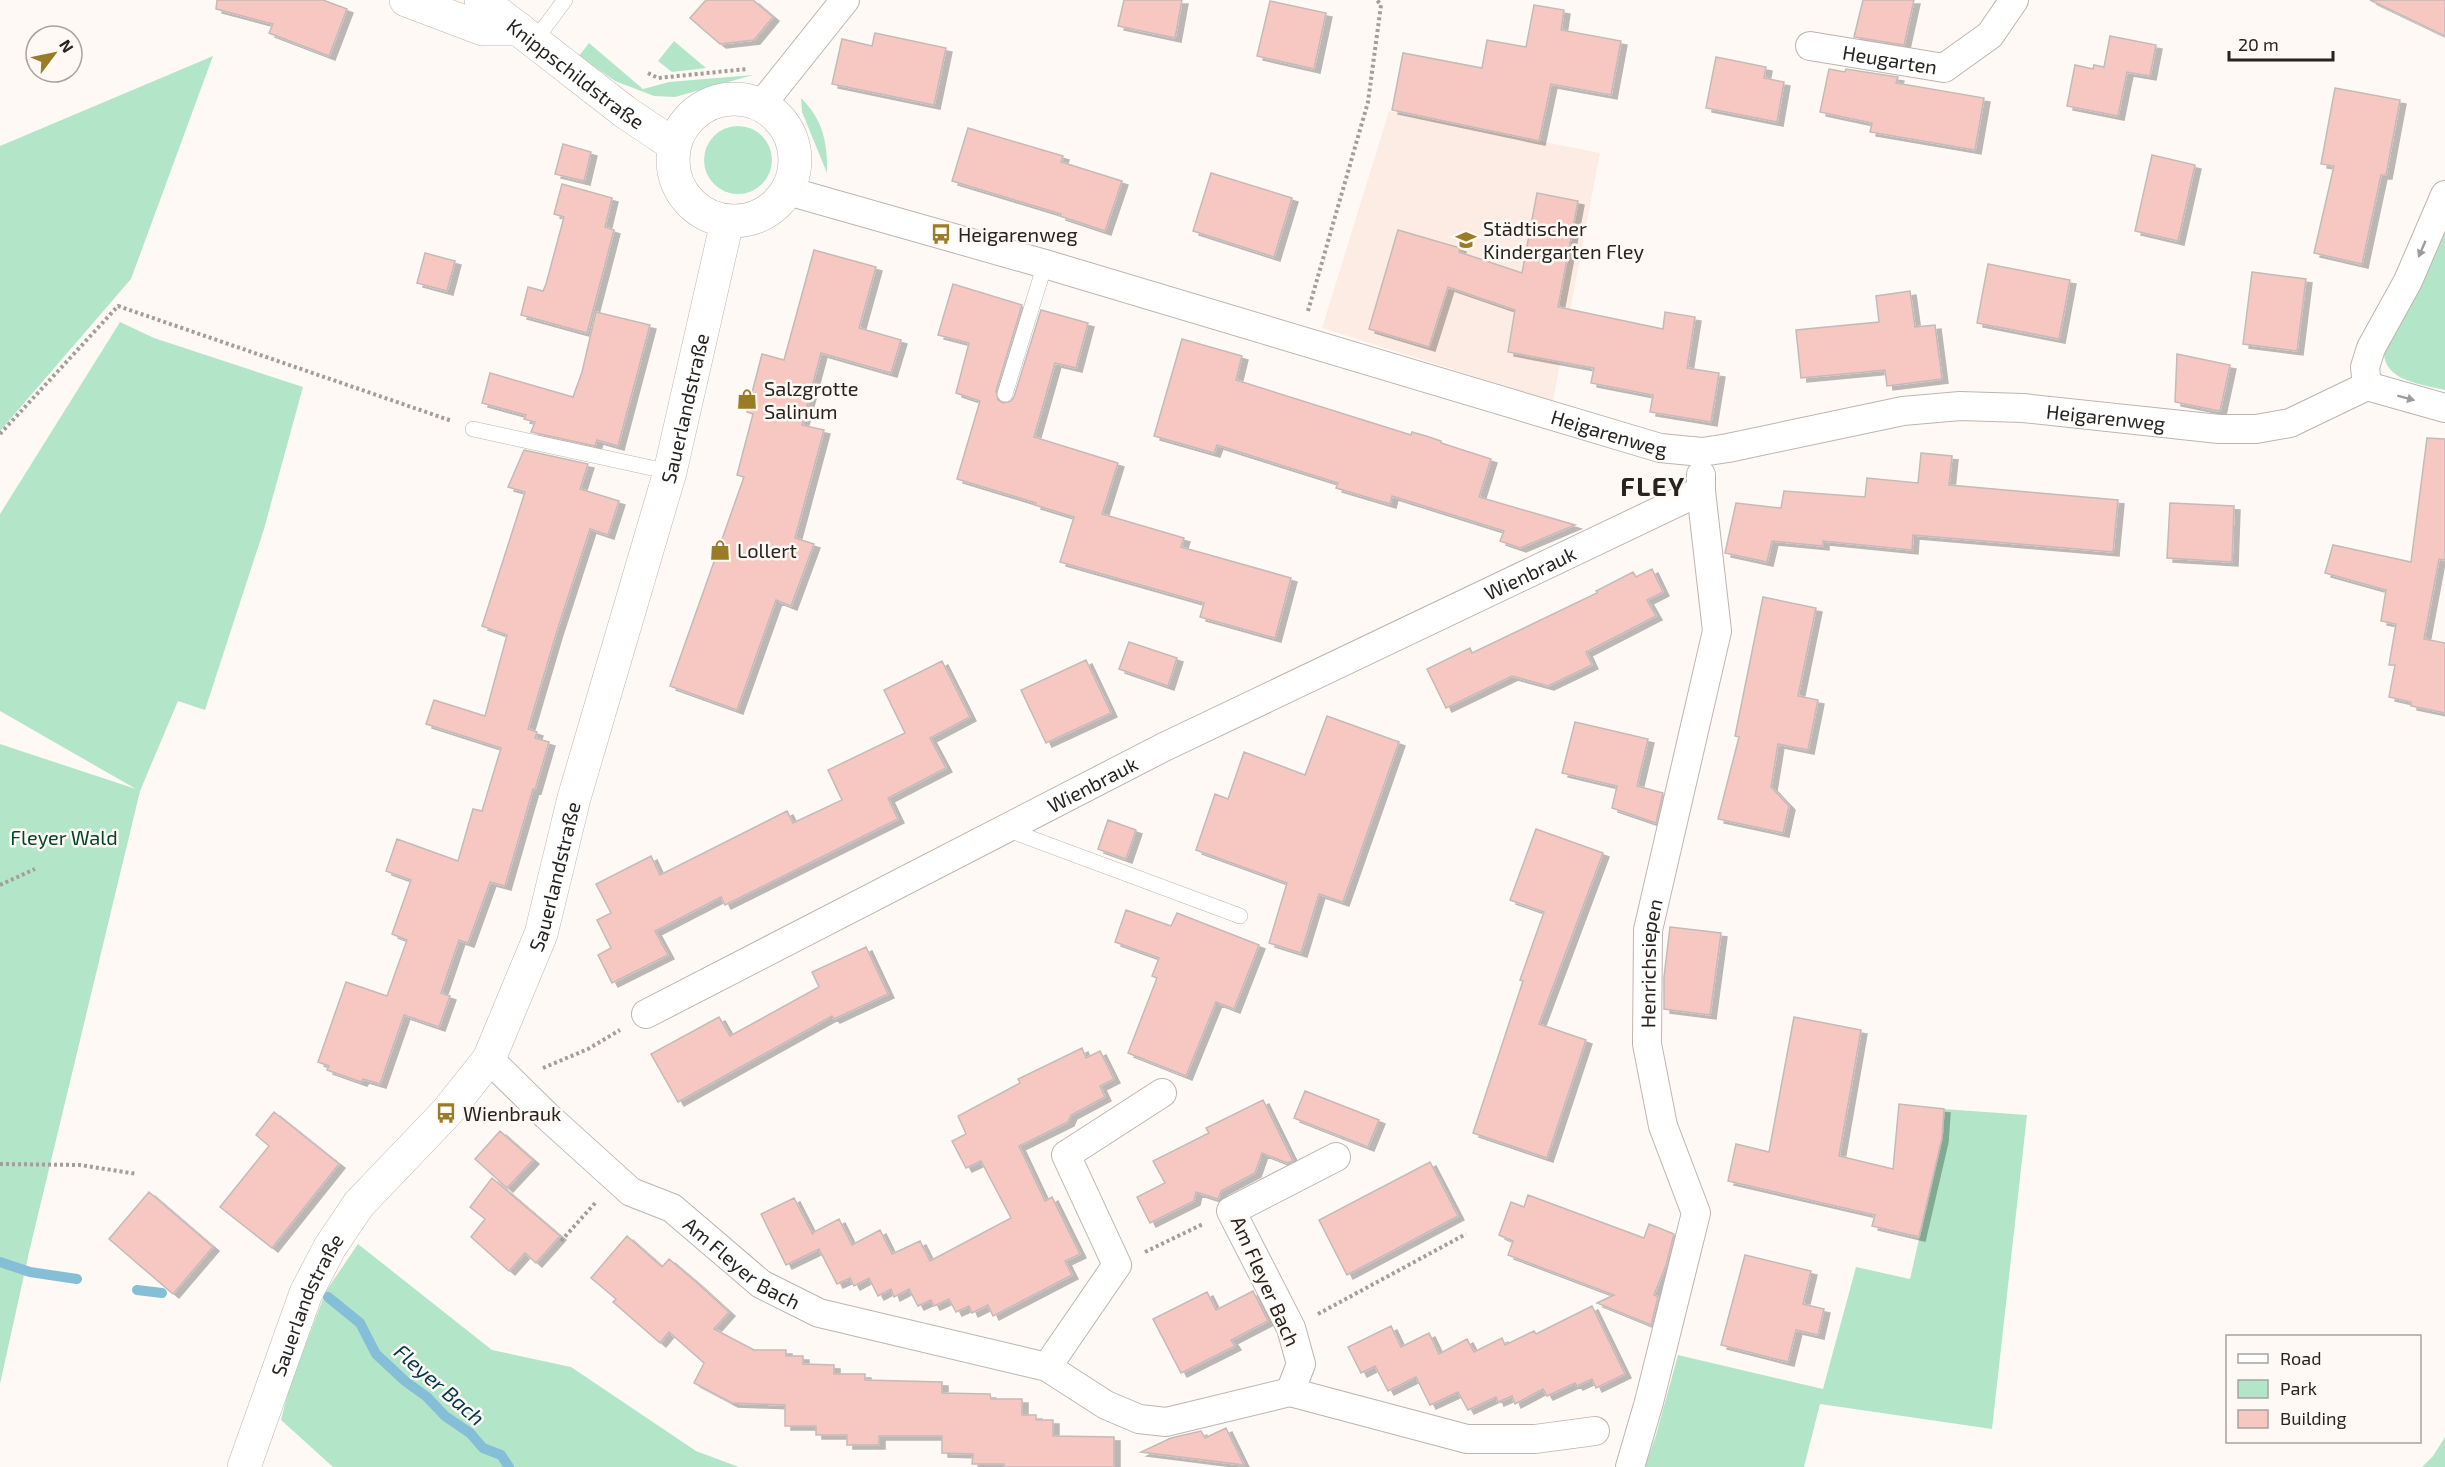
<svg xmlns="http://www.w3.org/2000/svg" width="2445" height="1467" font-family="'Exo 2',sans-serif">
<defs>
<filter id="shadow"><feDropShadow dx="6" dy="4" stdDeviation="0" flood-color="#0004"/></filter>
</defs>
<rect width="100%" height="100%" fill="#fff9f6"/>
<path fill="#fdece3" d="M 1389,111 L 1600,153 L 1553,401 L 1322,328 Z"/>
<path fill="#b3e6c9" d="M 674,41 L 706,68 L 672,72 L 658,61 Z
M 589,43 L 643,89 L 669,82 L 753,75 L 675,97 L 654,96 L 615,81 L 579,56 Z
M 213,56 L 131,279 L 0,431 L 0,146 Z
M 801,98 C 823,119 828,144 827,173 L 802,112 Z
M704 160a34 34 0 1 1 68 0a34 34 0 1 1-68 0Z
M 2445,222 L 2445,390 C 2421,384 2381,381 2384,348 Z
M 120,322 L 154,338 L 303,387 L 264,529 L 205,710 L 178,701 L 140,791 L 30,1248 L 0,1384 L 0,744 L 136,789 L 0,711 L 0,514 Z
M 1944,1109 L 2027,1115 L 1992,1429 L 1820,1404 L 1804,1467 L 1645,1467 L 1656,1435 L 1678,1355 L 1823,1389 L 1856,1267 L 1910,1279 L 1941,1142 Z
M 358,1244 L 492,1350 L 571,1367 L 696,1451 L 739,1467 L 333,1467 L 281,1420 L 289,1388 L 326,1291 Z
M 2445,1437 L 2445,1467 L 2422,1467 L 2433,1456 Z"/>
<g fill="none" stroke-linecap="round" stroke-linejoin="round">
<path stroke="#85bed7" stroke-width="10" d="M 0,1262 L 30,1272 L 77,1279
M 137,1290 L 162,1293
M 328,1297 L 360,1323 L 376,1354 L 405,1381 L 427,1397 L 445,1416 L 470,1433 L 483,1448 L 501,1455 L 509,1467"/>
</g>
<path fill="#f7c8c1" stroke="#c5bab8" stroke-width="1.5" filter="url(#shadow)" d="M 217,0 L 323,0 L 347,9 L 329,56 L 269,33 L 273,24 L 216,9 Z
M 706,0 L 753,0 L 773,17 L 754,40 L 720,44 L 690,18 Z
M 1124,0 L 1182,0 L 1175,38 L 1118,26 Z
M 1863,0 L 1914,0 L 1904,45 L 1854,37 Z
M 2370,0 L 2445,0 L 2445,36 Z
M 1270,1 L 1326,13 L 1314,69 L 1257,56 Z
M 1534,5 L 1564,10 L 1561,30 L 1621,41 L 1611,95 L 1551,84 L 1539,141 L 1392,110 L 1403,53 L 1482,68 L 1487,40 L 1526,47 Z
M 875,33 L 946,48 L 934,105 L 832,84 L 842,39 L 872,46 Z
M 2110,36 L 2156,45 L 2150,76 L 2127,72 L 2118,116 L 2067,106 L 2075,65 L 2093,69 L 2094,65 L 2104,67 Z
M 1716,57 L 1766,67 L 1764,78 L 1784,82 L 1777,122 L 1706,108 Z
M 1829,69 L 1845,72 L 1846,69 L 1898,77 L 1896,83 L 1984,98 L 1975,150 L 1870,132 L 1872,123 L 1820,112 Z
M 2335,88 L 2400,100 L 2386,175 L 2381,175 L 2362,264 L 2314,253 L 2334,166 L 2321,164 Z
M 968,128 L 1063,156 L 1061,162 L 1122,181 L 1105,231 L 1060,216 L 1061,214 L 952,181 Z
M 563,144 L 591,152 L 584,181 L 555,174 Z
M 2152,155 L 2195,165 L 2178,241 L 2135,231 Z
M 1211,173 L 1292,198 L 1274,257 L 1193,231 Z
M 562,184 L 612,198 L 605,227 L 614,230 L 587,333 L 521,315 L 528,287 L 543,291 L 546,284 L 564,217 L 554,214 Z
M 1537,193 L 1578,201 L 1558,307 L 1663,329 L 1665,312 L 1695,317 L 1687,368 L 1719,373 L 1711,422 L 1650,412 L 1653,395 L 1591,383 L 1594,368 L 1508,352 L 1515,310 L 1448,287 L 1429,347 L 1369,329 L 1398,230 L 1460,248 L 1459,252 L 1522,273 Z
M 814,250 L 876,267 L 859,328 L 901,340 L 891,373 L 821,353 L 802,425 L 824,430 L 795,538 L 814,544 L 791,606 L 776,600 L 737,710 L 670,686 L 744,477 L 737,475 L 753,414 L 747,412 L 762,354 L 784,360 Z
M 425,253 L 455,261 L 447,291 L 417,283 Z
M 1988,264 L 2070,280 L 2059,339 L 1977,323 Z
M 2252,272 L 2306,279 L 2297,351 L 2243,344 Z
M 953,284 L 1022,305 L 996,391 L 998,400 L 1003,403 L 1011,401 L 1014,397 L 1041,310 L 1088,323 L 1076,368 L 1055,363 L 1034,437 L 1118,463 L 1102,514 L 1184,538 L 1181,547 L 1291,578 L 1275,638 L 1200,617 L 1204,603 L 1060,562 L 1074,517 L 1035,505 L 1036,503 L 957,479 L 980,401 L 956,393 L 969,343 L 938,335 Z
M 1910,291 L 1915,327 L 1935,325 L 1942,379 L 1887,386 L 1885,370 L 1801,378 L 1796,330 L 1879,322 L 1876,296 Z
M 596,312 L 650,325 L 618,446 L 597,440 L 595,446 L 531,432 L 535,422 L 524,419 L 526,415 L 482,403 L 490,373 L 573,397 L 582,372 Z
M 1182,339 L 1242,356 L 1236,380 L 1411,435 L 1412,432 L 1426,436 L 1441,441 L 1441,443 L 1491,459 L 1479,497 L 1575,525 L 1520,548 L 1500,541 L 1504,531 L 1392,496 L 1390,504 L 1336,488 L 1338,483 L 1217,445 L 1214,453 L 1154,436 Z
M 2177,354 L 2230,365 L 2220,411 L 2175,402 Z
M 2427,438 L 2445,439 L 2445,560 L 2439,559 L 2424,639 L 2445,643 L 2445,713 L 2411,706 L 2411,702 L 2389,697 L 2395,665 L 2389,665 L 2396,624 L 2381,621 L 2386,590 L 2325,573 L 2333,545 L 2411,562 Z
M 524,450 L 588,464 L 580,489 L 619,501 L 608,535 L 590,529 L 556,634 L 528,729 L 537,732 L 535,738 L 549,742 L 535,790 L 533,789 L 505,886 L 490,882 L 468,943 L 459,940 L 441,993 L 450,996 L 439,1027 L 404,1015 L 380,1084 L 363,1079 L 361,1082 L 327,1070 L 329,1066 L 318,1062 L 346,982 L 387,996 L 407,940 L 392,934 L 411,880 L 386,871 L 397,839 L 458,861 L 473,809 L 482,811 L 501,748 L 426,724 L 434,700 L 485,716 L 507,635 L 482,626 L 525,492 L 508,487 Z
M 1921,453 L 1952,456 L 1949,485 L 2118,500 L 2113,552 L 1913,535 L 1912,550 L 1823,541 L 1823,546 L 1772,541 L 1767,562 L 1725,553 L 1736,503 L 1781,508 L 1784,491 L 1865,497 L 1867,478 L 1918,483 Z
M 2170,503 L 2234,506 L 2232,562 L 2167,558 Z
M 1652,569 L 1663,592 L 1647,600 L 1656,616 L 1586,652 L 1592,665 L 1548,686 L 1512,676 L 1446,708 L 1427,669 L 1470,648 L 1472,653 L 1597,593 L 1596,591 L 1633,572 L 1636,577 Z
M 1763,597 L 1816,608 L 1798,696 L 1818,700 L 1808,750 L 1778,744 L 1771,787 L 1789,806 L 1783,833 L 1718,819 L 1739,737 L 1735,736 Z
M 1129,642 L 1177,658 L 1168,686 L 1119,669 Z
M 1086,660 L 1111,713 L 1046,743 L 1021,690 Z
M 942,661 L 970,717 L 930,738 L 946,768 L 888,798 L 898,819 L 725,905 L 721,897 L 655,931 L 668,955 L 612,983 L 598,955 L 611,948 L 597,920 L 611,913 L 596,884 L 651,856 L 660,875 L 787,811 L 793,823 L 842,800 L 828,770 L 905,733 L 884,690 Z
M 1327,716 L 1399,742 L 1343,902 L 1319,894 L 1301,953 L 1269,943 L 1287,883 L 1196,850 L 1215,794 L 1228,799 L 1244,752 L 1305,775 Z
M 1575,722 L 1648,739 L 1637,786 L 1663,793 L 1656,823 L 1612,808 L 1617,786 L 1562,773 Z
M 1108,820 L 1136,830 L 1126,859 L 1098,849 Z
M 1536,829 L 1603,853 L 1539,1024 L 1586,1040 L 1547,1158 L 1473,1133 L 1523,981 L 1520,980 L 1544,912 L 1510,900 Z
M 1126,910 L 1171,926 L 1177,913 L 1259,945 L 1234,1009 L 1216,1002 L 1186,1076 L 1128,1053 L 1157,978 L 1152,976 L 1159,958 L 1115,942 Z
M 1670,927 L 1721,933 L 1710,1015 L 1664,1009 L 1664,977 Z
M 866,947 L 888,994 L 834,1019 L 832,1016 L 678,1102 L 651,1054 L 719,1017 L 730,1036 L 819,987 L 812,972 Z
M 1794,1017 L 1861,1030 L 1839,1156 L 1893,1169 L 1899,1104 L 1944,1109 L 1942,1138 L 1919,1237 L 1872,1226 L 1875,1215 L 1728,1181 L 1736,1144 L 1769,1152 Z
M 1082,1048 L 1086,1058 L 1100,1051 L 1114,1079 L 1100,1086 L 1105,1097 L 1071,1115 L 1068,1122 L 1019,1146 L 1045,1201 L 1052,1197 L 1080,1254 L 1065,1261 L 1072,1275 L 993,1316 L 988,1305 L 972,1313 L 969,1306 L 956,1312 L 949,1299 L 934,1306 L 931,1300 L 918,1306 L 909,1289 L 894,1297 L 891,1289 L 878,1296 L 869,1278 L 854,1286 L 850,1278 L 837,1284 L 819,1249 L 786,1265 L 761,1214 L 794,1198 L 813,1235 L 812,1233 L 839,1219 L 852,1245 L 880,1230 L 892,1254 L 920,1241 L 930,1261 L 1011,1218 L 981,1161 L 966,1168 L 952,1141 L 966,1134 L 958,1116 L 1020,1083 L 1018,1079 Z
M 1305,1091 L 1379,1120 L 1368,1147 L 1294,1118 Z
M 1263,1100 L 1293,1161 L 1287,1163 L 1262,1153 L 1255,1173 L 1221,1191 L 1218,1199 L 1196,1192 L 1194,1201 L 1150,1223 L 1137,1197 L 1165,1183 L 1153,1161 L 1209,1133 L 1206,1128 Z
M 274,1112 L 339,1164 L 272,1248 L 220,1207 L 269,1146 L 256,1135 Z
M 500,1131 L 533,1160 L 507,1188 L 475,1159 Z
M 1430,1162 L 1458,1216 L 1347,1275 L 1319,1220 Z
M 492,1178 L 560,1236 L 536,1263 L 525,1253 L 509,1271 L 471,1237 L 485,1219 L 470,1207 Z
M 149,1192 L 213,1247 L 173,1294 L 109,1239 Z
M 1528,1195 L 1644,1238 L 1649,1224 L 1674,1234 L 1666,1265 L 1654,1295 L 1658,1297 L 1651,1325 L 1597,1303 L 1614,1295 L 1508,1255 L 1513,1241 L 1499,1235 L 1511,1202 L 1524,1207 Z
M 627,1236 L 662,1267 L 669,1259 L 695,1281 L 729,1312 L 714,1329 L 754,1350 L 786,1350 L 786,1356 L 803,1356 L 803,1364 L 834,1365 L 834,1374 L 865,1374 L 865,1380 L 942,1382 L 942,1393 L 990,1394 L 991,1399 L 1022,1399 L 1022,1415 L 1036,1415 L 1036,1420 L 1053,1420 L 1053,1436 L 1114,1437 L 1114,1467 L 1004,1467 L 1004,1464 L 972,1464 L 973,1454 L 942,1453 L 942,1436 L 879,1436 L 879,1445 L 847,1445 L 847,1435 L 816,1435 L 816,1426 L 785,1426 L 785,1405 L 732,1403 L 694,1383 L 704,1363 L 669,1332 L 660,1343 L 613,1302 L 616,1299 L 591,1278 Z
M 1745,1255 L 1811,1271 L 1803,1304 L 1824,1309 L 1818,1335 L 1796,1330 L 1788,1362 L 1721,1345 Z
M 1253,1291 L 1268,1321 L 1231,1340 L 1235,1346 L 1181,1373 L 1153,1319 L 1207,1292 L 1216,1310 Z
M 1592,1306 L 1625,1374 L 1596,1388 L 1592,1379 L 1577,1386 L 1575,1383 L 1547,1396 L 1543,1389 L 1515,1404 L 1512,1396 L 1498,1402 L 1496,1397 L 1468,1410 L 1458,1392 L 1430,1405 L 1416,1377 L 1388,1391 L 1375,1366 L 1361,1373 L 1348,1347 L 1391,1326 L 1401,1347 L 1429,1333 L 1439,1354 L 1467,1339 L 1474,1352 L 1502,1338 L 1505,1345 L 1534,1331 L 1536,1334 Z
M 1226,1428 L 1244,1465 L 1141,1452 L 1171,1438 L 1201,1431 L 1205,1438 Z"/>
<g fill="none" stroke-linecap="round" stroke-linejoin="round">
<g stroke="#bdb4af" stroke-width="16">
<path id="service" d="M 535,40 L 565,0
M 1005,394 L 1045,264
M 473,429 L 670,472
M 1006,829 L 1240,916"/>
</g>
<g stroke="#bdb4af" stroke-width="30">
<g id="minor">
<path id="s1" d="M 1810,46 L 1944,68 L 1990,35 L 2014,0"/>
<path d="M 762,104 L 845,0"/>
<path id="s2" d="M 788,191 L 1045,264 L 1660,448 L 1702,452 L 1728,448 L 1903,411 L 1960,406 L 2023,408 L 2219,429 L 2256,429 L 2290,423 L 2367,386 L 2445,408"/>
<path d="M 2367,386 L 2365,367 L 2371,348 L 2408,281 L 2445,195"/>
<path id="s3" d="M 646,1014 L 1164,747 L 1701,491"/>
<path id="s4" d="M 489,1059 L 547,1116 L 631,1192 L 672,1208 L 761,1284 L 819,1313 L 1047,1367 L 1106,1405 L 1139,1419 L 1166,1422 L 1290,1392 L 1301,1364 L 1291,1328 L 1231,1211 L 1336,1157"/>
<path d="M 1047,1367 L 1117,1265 L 1066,1155 L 1162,1093"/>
<path d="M 1290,1392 L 1467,1439 L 1535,1439 L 1595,1431"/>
<path id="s5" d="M 1630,1467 L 1649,1402 L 1696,1213 L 1663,1126 L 1647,1044 L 1648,930 L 1717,631 L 1701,491 L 1701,475"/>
</g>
</g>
<g stroke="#bdb4af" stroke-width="34">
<g id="tertiary">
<path d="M 406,0 L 483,29 L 519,29"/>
<path id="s6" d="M 481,0 L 625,112 L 674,145"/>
<circle cx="734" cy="160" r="61"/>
<path id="s7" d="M 244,1467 L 306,1293 L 330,1247 L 359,1204 L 446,1113 L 489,1059 L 541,934 L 574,798 L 670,472 L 727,222"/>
</g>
</g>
<path stroke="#a39e9b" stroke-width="4" stroke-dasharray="3 3" stroke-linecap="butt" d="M 648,73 L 658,78 L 747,69
M 1308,311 L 1368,102 L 1381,5 L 1377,0
M 0,434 L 118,306 L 452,421
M 0,885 L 35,869
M 543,1068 L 588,1049 L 620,1030
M 0,1164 L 80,1165 L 137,1174
M 561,1241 L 596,1202
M 1145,1252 L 1203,1224
M 1318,1314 L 1466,1234"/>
<use href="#service" stroke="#fff" stroke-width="15"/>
<use href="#minor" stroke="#fff" stroke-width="28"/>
<use href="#tertiary" stroke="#fff" stroke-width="33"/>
</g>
<defs><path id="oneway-solid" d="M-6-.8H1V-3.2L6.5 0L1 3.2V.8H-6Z" transform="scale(1.5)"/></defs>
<g fill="#9d9c9b">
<use href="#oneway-solid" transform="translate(2422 249) rotate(113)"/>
<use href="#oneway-solid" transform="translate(2406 398) rotate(15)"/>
</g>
<defs>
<g id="bus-bare" transform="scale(1.62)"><path d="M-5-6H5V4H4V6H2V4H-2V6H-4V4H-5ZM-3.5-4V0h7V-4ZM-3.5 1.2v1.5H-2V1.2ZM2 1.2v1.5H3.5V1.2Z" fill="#997c25" stroke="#fff9f6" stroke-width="2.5" paint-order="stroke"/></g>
<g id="school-bare" transform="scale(1.62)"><path d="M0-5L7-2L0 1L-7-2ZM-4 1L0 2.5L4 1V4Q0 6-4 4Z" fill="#997c25" stroke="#fff9f6" stroke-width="2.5" paint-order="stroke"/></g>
<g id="shop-bare" transform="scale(1.62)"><path d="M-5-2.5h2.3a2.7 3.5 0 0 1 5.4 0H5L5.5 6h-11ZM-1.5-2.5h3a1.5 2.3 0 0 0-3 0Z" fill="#997c25" stroke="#fff9f6" stroke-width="2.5" paint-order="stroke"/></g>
</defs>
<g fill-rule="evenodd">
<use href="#bus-bare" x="941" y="234"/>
<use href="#school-bare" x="1466" y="240"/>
<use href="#shop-bare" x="747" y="399"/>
<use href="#shop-bare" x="720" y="550"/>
<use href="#bus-bare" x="446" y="1113"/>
</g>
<g text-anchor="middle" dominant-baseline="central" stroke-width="5" stroke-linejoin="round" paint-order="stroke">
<g font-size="20" fill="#262321" stroke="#fff9f6">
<text stroke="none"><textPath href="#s1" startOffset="81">Heugarten</textPath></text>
<text stroke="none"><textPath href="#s6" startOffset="120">Knippschildstraße</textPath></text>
<text stroke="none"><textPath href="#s7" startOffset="1164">Sauerlandstraße</textPath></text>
<text stroke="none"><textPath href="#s2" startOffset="1360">Heigarenweg</textPath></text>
<text stroke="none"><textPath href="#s2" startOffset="856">Heigarenweg</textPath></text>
<text stroke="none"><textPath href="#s3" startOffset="988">Wienbrauk</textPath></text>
<text stroke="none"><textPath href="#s3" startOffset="502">Wienbrauk</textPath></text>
<text stroke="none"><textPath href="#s7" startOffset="678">Sauerlandstraße</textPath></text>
<text stroke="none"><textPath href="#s5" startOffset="520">Henrichsiepen</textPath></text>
<text stroke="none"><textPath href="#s4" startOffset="328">Am Fleyer Bach</textPath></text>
<text transform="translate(1266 1281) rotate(66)">Am Fleyer Bach</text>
<text stroke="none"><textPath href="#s7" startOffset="174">Sauerlandstraße</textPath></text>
</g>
<g font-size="20" fill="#262321" stroke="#fff9f6" text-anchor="start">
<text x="1483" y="228">Städtischer<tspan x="1483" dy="23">Kindergarten Fley</tspan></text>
<text x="958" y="234">Heigarenweg</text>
<text x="764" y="388">Salzgrotte<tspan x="764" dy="23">Salinum</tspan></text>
<text x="737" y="550">Lollert</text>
<text x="463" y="1113">Wienbrauk</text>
</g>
<g font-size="20" fill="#00462b" stroke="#fff9f6">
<text x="64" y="837">Fleyer Wald</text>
</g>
<g font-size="21" font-style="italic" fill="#013648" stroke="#fff9f6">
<text transform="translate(440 1384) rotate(41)">Fleyer Bach</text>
</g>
<g font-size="26" font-weight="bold" letter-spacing="1.5" fill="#262321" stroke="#fff9f6">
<text x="1653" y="485">FLEY</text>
</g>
</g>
<rect x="2226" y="1335" width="195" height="108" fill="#fff9f6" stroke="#a8a3a1" stroke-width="1.5"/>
<rect x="2238" y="1354" width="30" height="9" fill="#ffffff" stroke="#a8a3a1" stroke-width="1.5"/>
<text x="2280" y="1365" font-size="18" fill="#262321">Road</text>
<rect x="2238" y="1380" width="30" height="18" fill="#b3e6c9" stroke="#a8a3a1" stroke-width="1.5"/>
<text x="2280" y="1395" font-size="18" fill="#262321">Park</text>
<rect x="2238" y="1410" width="30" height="18" fill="#f7c8c1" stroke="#a8a3a1" stroke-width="1.5"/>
<text x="2280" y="1425" font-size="18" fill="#262321">Building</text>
<g transform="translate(54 54) rotate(58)"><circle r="28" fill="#fff9f6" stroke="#a8a3a1" stroke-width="1.5"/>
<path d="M0-4.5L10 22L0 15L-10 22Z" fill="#997c25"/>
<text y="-9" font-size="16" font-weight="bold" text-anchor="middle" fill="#262321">N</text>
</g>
<path d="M2229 51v9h104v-9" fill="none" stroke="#262321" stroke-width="3"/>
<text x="2238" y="51" font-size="18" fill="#262321" stroke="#fff9f6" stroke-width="4.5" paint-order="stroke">20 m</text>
</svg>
